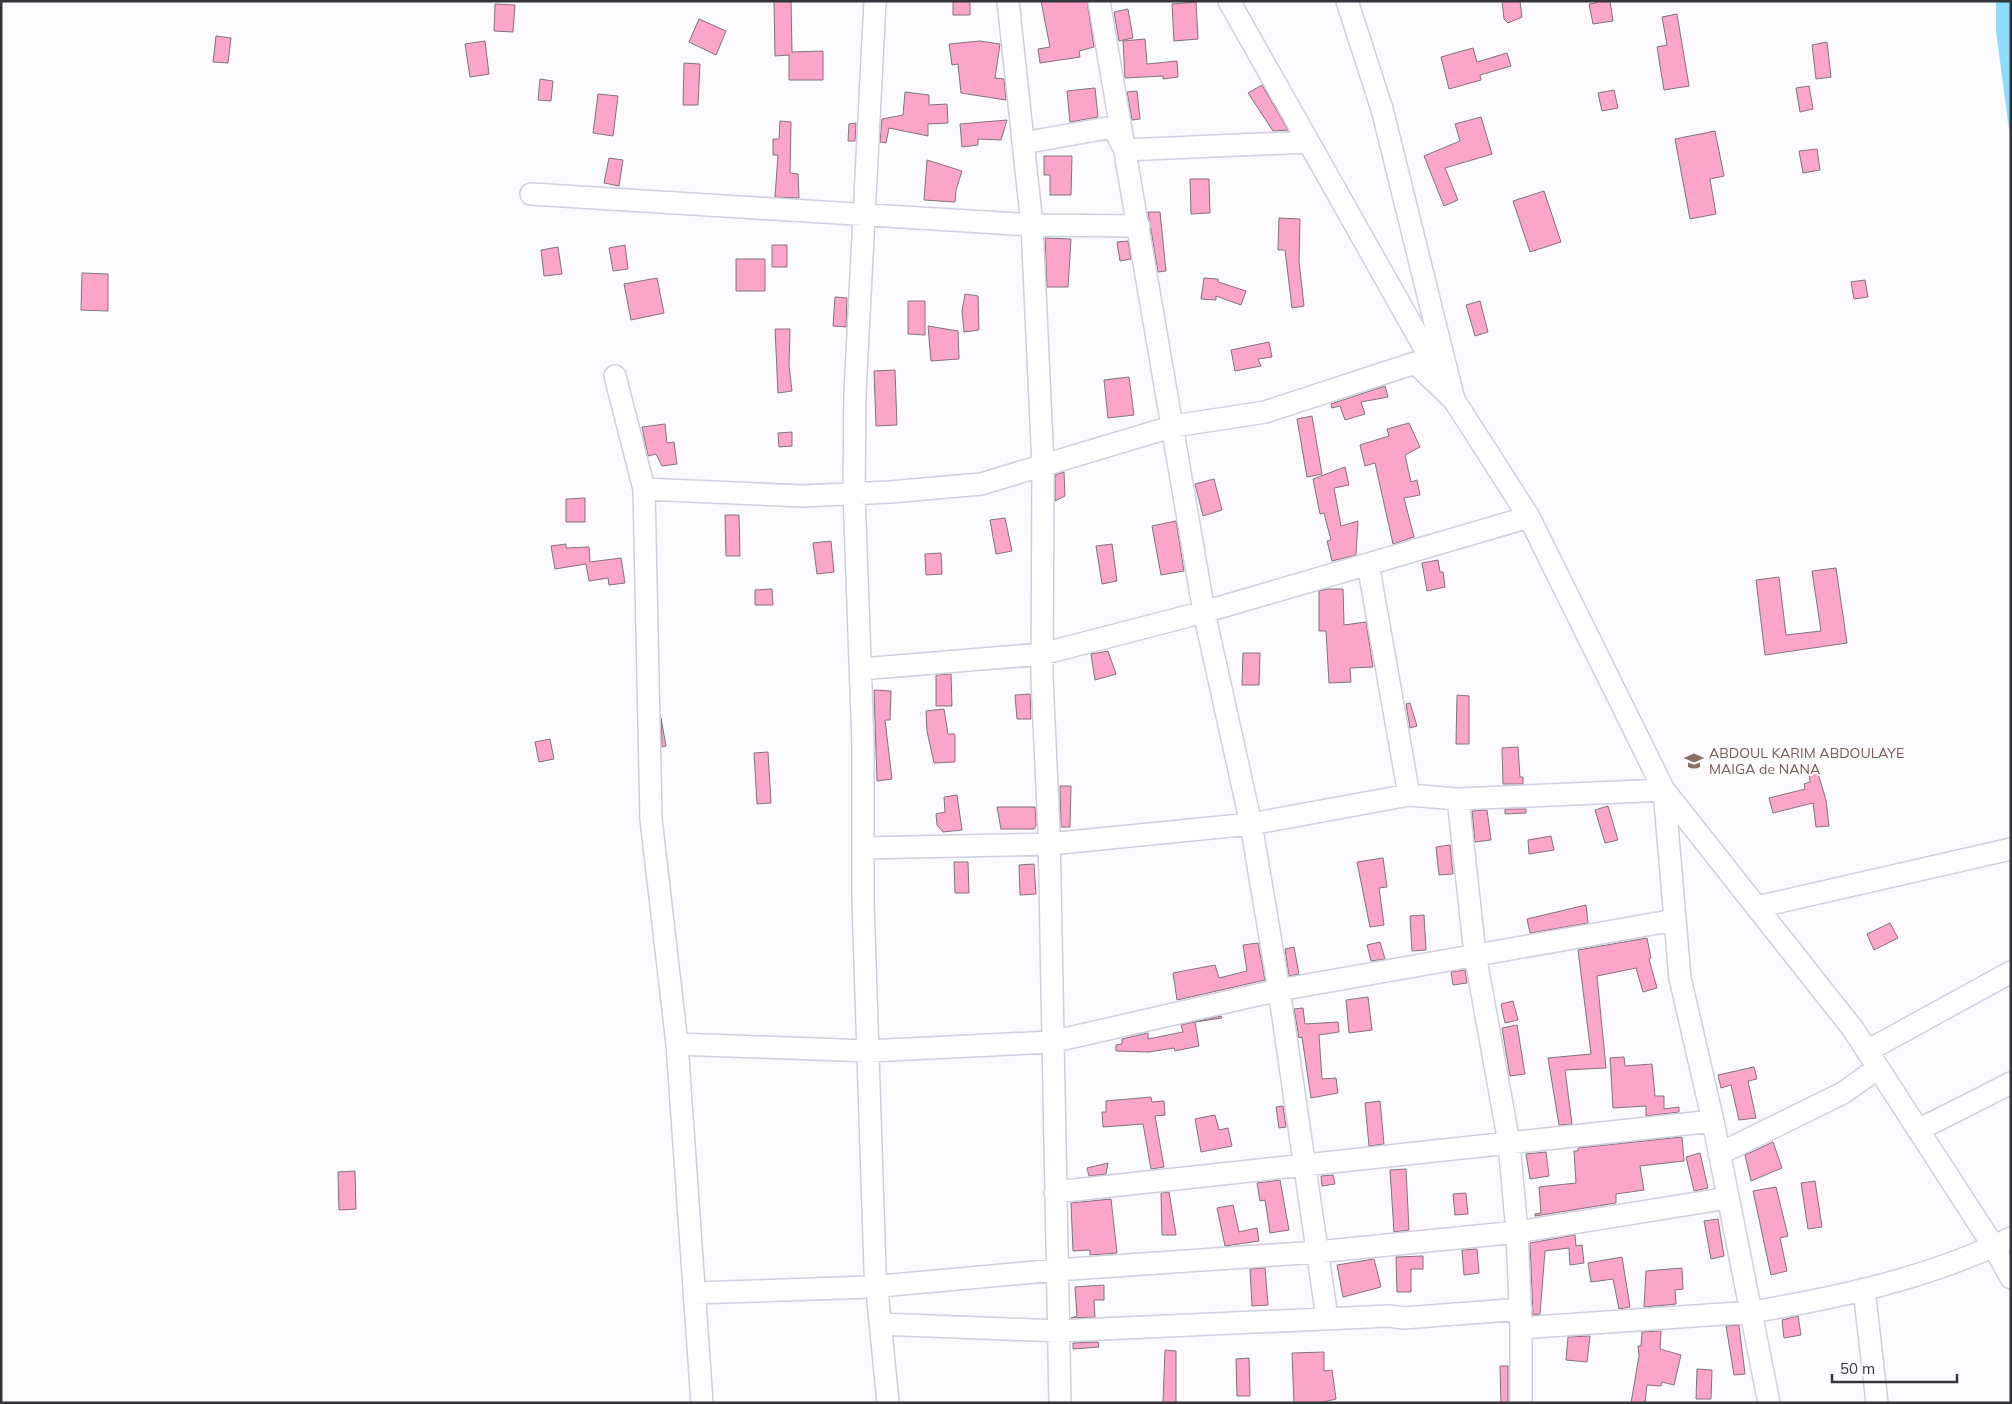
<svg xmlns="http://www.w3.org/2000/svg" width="2012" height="1404" font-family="Mulish,sans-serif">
<rect width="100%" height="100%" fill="#fbfbfe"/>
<path fill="#8edbfc" d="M 1996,1 L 2011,1 L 2011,144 L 1996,31 Z"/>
<path fill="#fba5cb" stroke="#837279" d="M 774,1 L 791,1 L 792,52 L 823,51 L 823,80 L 789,80 L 789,55 L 775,56 Z
M 953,1 L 970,1 L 970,15 L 953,15 Z
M 1041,1 L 1087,1 L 1094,47 L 1079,51 L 1080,57 L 1040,63 L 1038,49 L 1050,47 Z
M 1502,1 L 1520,1 L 1522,17 L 1508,23 L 1504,19 Z
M 1596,1 L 1610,1 L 1613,21 L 1593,24 L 1589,4 L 1596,3 Z
M 1196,2 L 1198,39 L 1174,41 L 1172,4 Z
M 495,4 L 515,5 L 513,32 L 494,31 Z
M 1128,9 L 1133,38 L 1119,41 L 1114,12 Z
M 1677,14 L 1689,86 L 1664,90 L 1657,47 L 1667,45 L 1662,17 Z
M 699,19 L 726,31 L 716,55 L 689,42 Z
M 216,36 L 231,38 L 228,63 L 213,62 Z
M 1145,39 L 1147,64 L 1177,61 L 1178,77 L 1163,79 L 1163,76 L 1125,78 L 1123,41 Z
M 485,41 L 489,74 L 470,77 L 465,44 Z
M 980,41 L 1000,44 L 995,78 L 1004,79 L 1006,100 L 961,93 L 958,64 L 952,65 L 949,44 Z
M 1827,42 L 1831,77 L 1816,79 L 1812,45 Z
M 1473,48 L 1477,62 L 1507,53 L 1511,66 L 1480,75 L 1481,80 L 1449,89 L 1441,57 Z
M 684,63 L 700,64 L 698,105 L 683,105 Z
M 540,79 L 553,81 L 551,101 L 538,100 Z
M 1262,85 L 1288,130 L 1273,131 L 1248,93 Z
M 1809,86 L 1813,109 L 1800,112 L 1796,88 Z
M 1095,88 L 1098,117 L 1070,122 L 1067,91 Z
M 1614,90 L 1618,108 L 1602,111 L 1598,93 Z
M 1137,91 L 1140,119 L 1132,120 L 1127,92 Z
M 905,92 L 929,95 L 929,105 L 947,104 L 948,123 L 928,124 L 928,136 L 889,128 L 886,143 L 880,142 L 882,119 L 903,115 Z
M 598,94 L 618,96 L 613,136 L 593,133 Z
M 1481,117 L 1492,154 L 1445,168 L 1458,200 L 1444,206 L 1424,156 L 1460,141 L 1455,124 Z
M 1007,120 L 1001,140 L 978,139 L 978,145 L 962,147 L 960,124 Z
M 780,121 L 791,122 L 790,173 L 798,174 L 799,198 L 775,197 L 778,155 L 773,155 L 773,139 L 779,139 Z
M 856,123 L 855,141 L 848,141 L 849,124 Z
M 1715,131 L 1724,176 L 1710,179 L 1716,214 L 1690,219 L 1675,139 Z
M 1817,149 L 1820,170 L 1803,173 L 1799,151 Z
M 1044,156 L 1072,156 L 1071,195 L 1050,195 L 1050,175 L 1044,175 Z
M 609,158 L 623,160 L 619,186 L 604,183 Z
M 927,160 L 962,171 L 956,190 L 955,202 L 924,200 Z
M 1190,179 L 1209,179 L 1210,213 L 1191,214 Z
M 1544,191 L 1561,242 L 1530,252 L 1513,201 Z
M 1148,212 L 1160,212 L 1166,271 L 1158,272 Z
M 1279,218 L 1300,219 L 1299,261 L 1304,306 L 1292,308 L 1285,250 L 1278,250 Z
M 1045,238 L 1071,239 L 1068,287 L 1047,287 Z
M 1128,241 L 1131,259 L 1120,261 L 1117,242 Z
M 625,245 L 628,269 L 613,271 L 609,248 Z
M 772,245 L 787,245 L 787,267 L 772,267 Z
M 558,247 L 562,274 L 544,276 L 541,250 Z
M 736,259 L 765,259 L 765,291 L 736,291 Z
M 82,273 L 108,274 L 108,311 L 81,310 Z
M 657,278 L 664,313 L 631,320 L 624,284 Z
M 1204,278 L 1218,279 L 1218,282 L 1246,291 L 1241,305 L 1216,296 L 1216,300 L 1201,299 Z
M 1865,280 L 1868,297 L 1854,299 L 1851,282 Z
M 965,294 L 978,296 L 979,330 L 964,332 L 962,311 Z
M 835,297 L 847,298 L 846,327 L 833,326 Z
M 908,301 L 925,301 L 925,335 L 908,334 Z
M 1480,301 L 1488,332 L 1475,336 L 1466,305 Z
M 928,326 L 958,331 L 959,359 L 931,361 Z
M 775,329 L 790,329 L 789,366 L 792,391 L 778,393 Z
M 1269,342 L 1272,357 L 1258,359 L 1261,366 L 1235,371 L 1231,350 Z
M 895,370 L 897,425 L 876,426 L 874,371 Z
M 1129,377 L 1134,415 L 1108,418 L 1104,380 Z
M 1385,386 L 1388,397 L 1361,402 L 1365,414 L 1345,420 L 1340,406 L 1332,408 L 1331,404 Z
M 1312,416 L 1322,474 L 1307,477 L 1297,419 Z
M 1409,423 L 1420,447 L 1405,455 L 1411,482 L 1417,480 L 1420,495 L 1404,498 L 1414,537 L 1393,544 L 1375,463 L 1365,466 L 1360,445 L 1389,436 L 1387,429 Z
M 665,424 L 667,443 L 674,442 L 677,464 L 662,466 L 656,454 L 648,456 L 642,427 Z
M 792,432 L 792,446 L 779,447 L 778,433 Z
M 1345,467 L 1349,485 L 1334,488 L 1341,526 L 1358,521 L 1356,555 L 1332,561 L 1327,541 L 1331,540 L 1324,513 L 1320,514 L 1313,479 Z
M 1064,472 L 1065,496 L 1055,501 L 1055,475 Z
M 1214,479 L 1222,510 L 1203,516 L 1195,484 Z
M 585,498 L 585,522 L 566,522 L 566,499 Z
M 725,515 L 739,515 L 740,556 L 726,556 Z
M 1005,518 L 1012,551 L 996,554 L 990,520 Z
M 1176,521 L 1184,571 L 1161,575 L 1152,526 Z
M 831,541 L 834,572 L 817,574 L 813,543 Z
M 566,544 L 566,548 L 589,547 L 590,562 L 621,558 L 625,583 L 609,585 L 608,578 L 589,581 L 586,564 L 555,569 L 551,546 Z
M 1112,544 L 1117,581 L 1102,584 L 1096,546 Z
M 941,553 L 942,574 L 926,575 L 925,554 Z
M 1438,560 L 1440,572 L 1443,572 L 1445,587 L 1427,591 L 1422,563 Z
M 1836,568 L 1847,643 L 1765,655 L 1756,580 L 1779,577 L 1786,635 L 1821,631 L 1812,571 Z
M 772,589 L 773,605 L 755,605 L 755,590 Z
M 1328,589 L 1343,589 L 1344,625 L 1366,622 L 1373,667 L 1350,668 L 1351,682 L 1329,683 L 1326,631 L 1319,631 L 1319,591 Z
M 1108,651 L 1116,674 L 1095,680 L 1091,654 Z
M 1243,653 L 1260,653 L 1259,685 L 1242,685 Z
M 951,674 L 952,706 L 936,706 L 936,675 Z
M 874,690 L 891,691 L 890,720 L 885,720 L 892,779 L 877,781 Z
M 1030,694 L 1031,719 L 1017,719 L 1015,695 Z
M 1457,695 L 1469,696 L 1469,744 L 1456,744 Z
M 1410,703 L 1417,726 L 1410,728 L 1406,704 Z
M 944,709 L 948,734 L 955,734 L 955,762 L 934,763 L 927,731 L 926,711 Z
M 661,718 L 666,746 L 662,747 Z
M 550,739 L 554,759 L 539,762 L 535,742 Z
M 1518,747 L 1520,777 L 1523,777 L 1523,784 L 1503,784 L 1502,748 Z
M 768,752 L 771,803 L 757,804 L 754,753 Z
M 1816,767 L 1826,800 L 1829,826 L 1816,827 L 1813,803 L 1773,813 L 1769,798 L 1805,789 L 1804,784 L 1810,782 L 1809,769 Z
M 1060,786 L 1071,786 L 1070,827 L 1061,827 Z
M 957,795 L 962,830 L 943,832 L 937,825 L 936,814 L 945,812 L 944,797 Z
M 1608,806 L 1618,840 L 1605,843 L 1595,810 Z
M 997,807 L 1035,807 L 1036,826 L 1034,829 L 1001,829 Z
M 1505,809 L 1526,809 L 1526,813 L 1505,814 Z
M 1487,810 L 1491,840 L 1475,842 L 1472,811 Z
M 1551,836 L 1554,850 L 1529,854 L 1528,840 Z
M 1450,845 L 1453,874 L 1439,875 L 1436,847 Z
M 1383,858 L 1387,887 L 1379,888 L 1384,925 L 1370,927 L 1357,862 Z
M 954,862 L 968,862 L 969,893 L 955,893 Z
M 1034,864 L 1036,894 L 1020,895 L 1019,865 Z
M 1586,905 L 1588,923 L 1530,933 L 1527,919 Z
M 1424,915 L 1426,950 L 1412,951 L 1410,916 Z
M 1890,923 L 1898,938 L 1874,950 L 1867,934 Z
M 1647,938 L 1651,958 L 1649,959 L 1657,988 L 1643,992 L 1636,968 L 1597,976 L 1606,1068 L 1565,1070 L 1572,1124 L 1559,1125 L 1548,1058 L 1591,1054 L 1578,950 Z
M 1380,942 L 1385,959 L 1371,961 L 1367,945 Z
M 1258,943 L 1265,980 L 1177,1000 L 1173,973 L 1215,965 L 1219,978 L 1247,971 L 1243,945 Z
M 1294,947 L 1299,974 L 1289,976 L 1285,949 Z
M 1465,970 L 1467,983 L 1453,985 L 1451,972 Z
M 1368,997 L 1372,1030 L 1349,1033 L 1346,1000 Z
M 1513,1001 L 1518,1020 L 1505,1023 L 1501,1004 Z
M 1303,1008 L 1305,1024 L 1338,1022 L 1339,1032 L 1319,1035 L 1322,1079 L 1336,1078 L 1338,1093 L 1311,1098 L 1302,1037 L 1299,1038 L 1294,1009 Z
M 1221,1016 L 1222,1018 L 1195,1022 L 1199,1046 L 1175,1051 L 1174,1048 L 1149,1052 L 1116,1051 L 1116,1045 L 1122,1044 L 1122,1039 L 1148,1033 L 1148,1039 L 1183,1032 L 1181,1025 Z
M 1517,1025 L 1525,1074 L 1510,1076 L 1502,1028 Z
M 1624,1057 L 1625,1066 L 1652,1064 L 1655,1096 L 1664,1096 L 1664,1109 L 1679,1107 L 1679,1112 L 1646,1116 L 1646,1106 L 1613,1108 L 1610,1058 Z
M 1754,1067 L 1757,1079 L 1748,1081 L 1756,1118 L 1739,1120 L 1731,1085 L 1721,1088 L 1718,1075 Z
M 1151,1097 L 1152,1102 L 1164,1101 L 1165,1115 L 1155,1116 L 1164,1167 L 1151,1169 L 1143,1124 L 1103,1127 L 1102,1112 L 1106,1112 L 1106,1101 Z
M 1380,1101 L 1384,1144 L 1369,1146 L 1365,1103 Z
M 1283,1106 L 1286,1127 L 1279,1128 L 1276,1107 Z
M 1215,1115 L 1219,1130 L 1228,1128 L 1232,1146 L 1201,1152 L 1195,1119 Z
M 1682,1137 L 1684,1161 L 1640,1166 L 1644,1190 L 1616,1194 L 1616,1203 L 1535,1216 L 1535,1214 L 1541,1213 L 1539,1187 L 1576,1183 L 1574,1151 L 1578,1151 L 1578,1148 Z
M 1773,1142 L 1782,1168 L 1751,1181 L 1745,1155 Z
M 1546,1152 L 1549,1176 L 1530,1179 L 1526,1154 Z
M 1700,1153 L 1708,1188 L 1694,1191 L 1686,1157 Z
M 1108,1163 L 1106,1174 L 1089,1176 L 1087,1168 Z
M 1406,1169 L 1409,1230 L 1394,1232 L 1390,1170 Z
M 355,1171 L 356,1209 L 339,1210 L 338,1172 Z
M 1333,1175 L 1335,1184 L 1322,1186 L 1321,1176 Z
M 1280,1180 L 1289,1230 L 1270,1233 L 1265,1200 L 1260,1201 L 1257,1183 Z
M 1815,1181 L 1822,1227 L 1808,1229 L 1801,1183 Z
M 1776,1187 L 1788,1236 L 1780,1238 L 1787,1271 L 1771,1275 L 1753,1191 Z
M 1169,1192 L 1176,1235 L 1162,1235 L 1161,1193 Z
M 1466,1193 L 1468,1214 L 1455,1215 L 1453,1194 Z
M 1111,1199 L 1117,1253 L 1090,1255 L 1090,1250 L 1073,1251 L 1071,1203 Z
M 1233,1205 L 1239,1232 L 1257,1228 L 1259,1241 L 1225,1246 L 1217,1208 Z
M 1718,1219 L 1724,1256 L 1711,1259 L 1704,1221 Z
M 1575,1235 L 1576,1246 L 1582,1245 L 1584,1263 L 1570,1265 L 1569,1248 L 1545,1251 L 1540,1314 L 1533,1315 L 1530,1243 Z
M 1477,1249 L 1479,1273 L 1464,1275 L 1462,1250 Z
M 1423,1256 L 1423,1269 L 1411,1269 L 1411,1292 L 1397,1292 L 1396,1257 Z
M 1622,1257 L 1630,1307 L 1619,1309 L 1613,1279 L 1591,1282 L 1588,1263 Z
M 1374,1259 L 1381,1287 L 1343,1297 L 1337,1265 Z
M 1265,1268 L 1268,1305 L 1252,1306 L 1250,1269 Z
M 1682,1268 L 1683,1289 L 1675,1290 L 1676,1304 L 1644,1307 L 1646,1271 Z
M 1104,1285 L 1104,1300 L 1094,1300 L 1095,1317 L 1071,1318 L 1077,1316 L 1075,1287 Z
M 1798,1316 L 1801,1335 L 1784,1338 L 1782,1320 Z
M 1739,1325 L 1745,1374 L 1734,1375 L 1726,1326 Z
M 1661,1331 L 1660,1349 L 1681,1355 L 1674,1385 L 1662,1382 L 1661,1386 L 1647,1385 L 1645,1403 L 1631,1403 L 1639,1356 L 1638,1346 L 1641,1346 L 1642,1332 Z
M 1590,1336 L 1587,1362 L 1566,1360 L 1568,1337 Z
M 1098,1342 L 1099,1347 L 1073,1349 L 1073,1343 Z
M 1165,1350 L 1176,1351 L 1176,1403 L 1163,1403 Z
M 1324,1352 L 1324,1371 L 1332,1370 L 1336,1399 L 1319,1403 L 1294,1403 L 1292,1353 Z
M 1249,1358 L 1250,1396 L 1237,1396 L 1236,1359 Z
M 1500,1366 L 1508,1366 L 1508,1403 L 1501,1403 Z
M 1697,1369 L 1712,1370 L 1711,1399 L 1696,1399 Z"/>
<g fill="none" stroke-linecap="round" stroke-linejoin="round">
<g stroke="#d0cedf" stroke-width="24">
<path id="minor" d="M 875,1 L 855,393 L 854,493 L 863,744 L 863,901 L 875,1270 L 888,1403
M 1008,1 L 1032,225 L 1043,466 L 1042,678 L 1049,830 L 1060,1403
M 1099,1 L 1204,612 L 1251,824 L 1279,990 L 1327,1318
M 1347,1 L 1382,109 L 1454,400 L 1529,517 L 1664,790 L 1853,1029 L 1994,1247 L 2011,1278
M 1023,143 L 1113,127 L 1125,150 L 1308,142
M 531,194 L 1032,225 L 1139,226
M 615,376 L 644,489 L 651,819 L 677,1044 L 702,1403
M 644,489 L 803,496 L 890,492 L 981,484 L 1174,426 L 1265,412 L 1415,363 L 1454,400 L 1229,1
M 1368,564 L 1409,795
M 861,669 L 1042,654 L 1204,612 L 1529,517
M 1458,799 L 1475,954 L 1509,1143 L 1517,1232 L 1521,1328 L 1521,1403
M 863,848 L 1049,844 L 1251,824 L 1409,795 L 1458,799 L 1664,790 L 1680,978 L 1713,1121 L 1769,1403
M 1757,907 L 2011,849
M 677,1044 L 868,1051 L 1051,1042 L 1279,990 L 1675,920
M 1867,1051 L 2011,972
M 1918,1130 L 2011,1083
M 1719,1154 L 1843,1093 L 1878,1068
M 1055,1192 L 1713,1121
M 1864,1289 L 1877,1403
M 695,1293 L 870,1287 L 1057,1270 L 1317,1252 L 1517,1232 L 1728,1198
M 880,1324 L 1058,1331 L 1389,1316 L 1404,1318 L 1521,1309
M 1521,1328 L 1752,1312 C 1841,1297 1929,1278 2011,1238"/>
</g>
<use href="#minor" stroke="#fff" stroke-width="21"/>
</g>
<defs>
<g id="school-bare" transform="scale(1.5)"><path d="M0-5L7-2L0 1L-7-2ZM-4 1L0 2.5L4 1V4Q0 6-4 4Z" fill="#8d6e63" stroke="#fbfbfe" stroke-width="2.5" paint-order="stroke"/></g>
</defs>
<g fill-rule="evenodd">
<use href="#school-bare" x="1694" y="761"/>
</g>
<g text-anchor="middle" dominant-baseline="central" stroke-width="4" stroke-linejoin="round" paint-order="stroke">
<g font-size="14" fill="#785e54" stroke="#fbfbfe" text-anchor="start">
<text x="1709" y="753">ABDOUL KARIM ABDOULAYE<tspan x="1709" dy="16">MAIGA de NANA</tspan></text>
</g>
</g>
<rect width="2012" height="1404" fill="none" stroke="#34333a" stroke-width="5"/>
<path d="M1832 1374v8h125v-8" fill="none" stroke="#34333a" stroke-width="2.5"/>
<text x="1840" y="1374" font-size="15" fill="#34333a" stroke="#fbfbfe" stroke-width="4" paint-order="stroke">50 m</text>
</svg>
